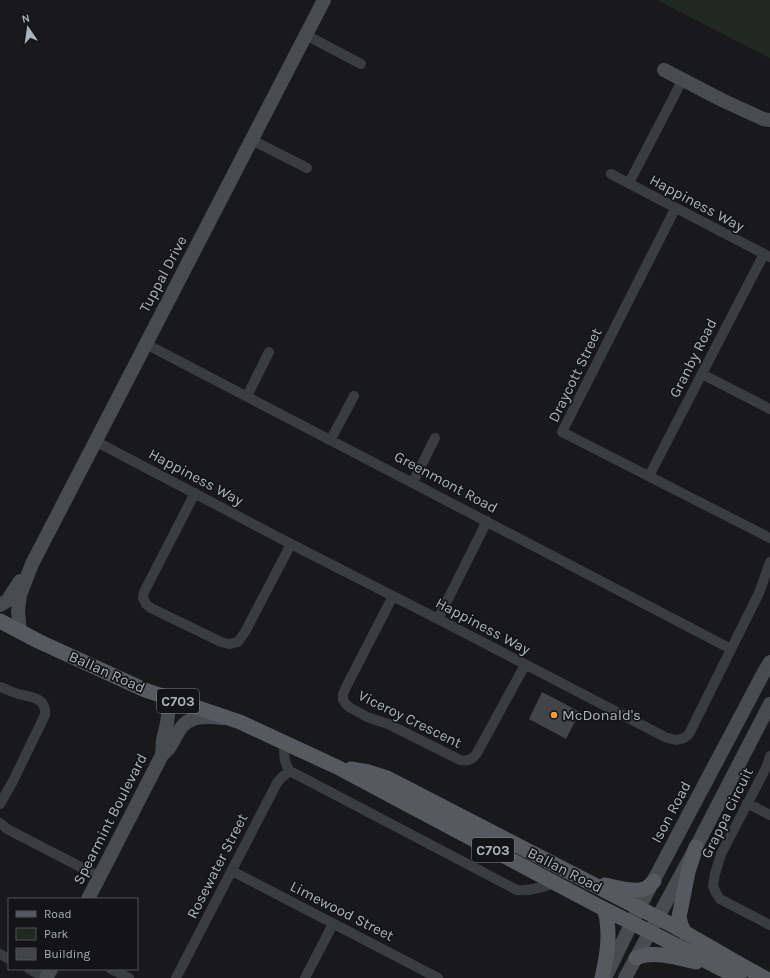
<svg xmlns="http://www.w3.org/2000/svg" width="770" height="978" font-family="Karla,sans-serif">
<rect width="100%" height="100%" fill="#19191b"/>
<path fill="#202921" d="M 657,0 L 770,0 L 770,58 Z"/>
<path fill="#434448" d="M 542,692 L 580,712 L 566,739 L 529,719 Z"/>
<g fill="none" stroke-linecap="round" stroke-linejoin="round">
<path stroke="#3a3c40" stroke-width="10" d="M 306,35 L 361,64
M 252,140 L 307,168
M 611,174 L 770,257
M 629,183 L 683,79
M 675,209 L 562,432 L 770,538
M 146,344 L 731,649
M 702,374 L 770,409
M 247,396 L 269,352
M 331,439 L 354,396
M 95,441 L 291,544 L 438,619 L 665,737 C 675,740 681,742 689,734 L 759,593 L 770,562
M 649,476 L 764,254
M 413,482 L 435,438
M 195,493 L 144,592 L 143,598 L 146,604 L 151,608 L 221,642 L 229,644 L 238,642 L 245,632 L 291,544
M 393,596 L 345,689 L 343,694 L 343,700 L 346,704 L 349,707 L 367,717 L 388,724 L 460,760 C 468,762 473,759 477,753 L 525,665
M 438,619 L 487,521
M 0,687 C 6,689 12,692 18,694 C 30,697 47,697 45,715 L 13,781 L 0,804
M 284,742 C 284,752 283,762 290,771 L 517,890 C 531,891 542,887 555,883
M 770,756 L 767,766 L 721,854 L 715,874 L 713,886 L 716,893 L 720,899 L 770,925
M 747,803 L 770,815
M 0,823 L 7,829 L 100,877
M 232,871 L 438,978
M 0,954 L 9,959
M 29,969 L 46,978
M 111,969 L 129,978
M 176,978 L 277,783 L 282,777 L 290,771
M 305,978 L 333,924"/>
<path stroke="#484b50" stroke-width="14" d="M 664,70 L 722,100 L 763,119 L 770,120
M 0,605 L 7,601 L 20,581
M 20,632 L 18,611 L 20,595 L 32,564 L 324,0
M 162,755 L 163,740 L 167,723 L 170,698
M 88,899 L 162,755 C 164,753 167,750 169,748 C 176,738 180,723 193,719 C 202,716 213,717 222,718
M 46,978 L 51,969
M 605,978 L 639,908 L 764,672 L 770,662
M 625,978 L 696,847 L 770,704"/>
<path stroke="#56595f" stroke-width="15" d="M 0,621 L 38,641 L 145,690 L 240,722 L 337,767 L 604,909 L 650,932 L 739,978
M 351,769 L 368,772 L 387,778 L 668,923 C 701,941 732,961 765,978
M 605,885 C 615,887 634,893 644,889 C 648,888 651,884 654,881
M 685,933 L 681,925 L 679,917 L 688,872 L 696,847
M 636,958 C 652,950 679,958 696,962
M 602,978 C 606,960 610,940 607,921 C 607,917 605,913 604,909"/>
</g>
<circle fill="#f59b37" stroke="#141416" stroke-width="1.5" cx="554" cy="715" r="4"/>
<g text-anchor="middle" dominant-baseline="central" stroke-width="3.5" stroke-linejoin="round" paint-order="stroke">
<g fill="#141416" stroke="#7e838a" stroke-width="1">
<rect x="157" y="689" width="42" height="24" rx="3"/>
<rect x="472" y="838" width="42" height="24" rx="3"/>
</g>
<g font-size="14" font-weight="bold" fill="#abb2bb">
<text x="178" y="701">C703</text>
<text x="493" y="850">C703</text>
</g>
<g font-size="15" fill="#abb2bb" stroke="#141416">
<text transform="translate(697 203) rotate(28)">Happiness Way</text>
<text transform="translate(163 274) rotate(-62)">Tuppal Drive</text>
<text transform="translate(693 358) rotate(-63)">Granby Road</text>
<text transform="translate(575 375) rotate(-64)">Draycott Street</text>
<text transform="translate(196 477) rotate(28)">Happiness Way</text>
<text transform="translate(446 482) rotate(28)">Greenmont Road</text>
<text transform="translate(483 626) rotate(28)">Happiness Way</text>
<text transform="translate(107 672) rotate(24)">Ballan Road</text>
<text transform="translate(410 719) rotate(26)">Viceroy Crescent</text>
<text transform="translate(671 812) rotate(-62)">Ison Road</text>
<text transform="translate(727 813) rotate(-64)">Grappa Circuit</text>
<text transform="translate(110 819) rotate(-63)">Spearmint Boulevard</text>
<text transform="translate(217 866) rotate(-63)">Rosewater Street</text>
<text transform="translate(565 870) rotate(27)">Ballan Road</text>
<text transform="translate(342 911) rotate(27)">Limewood Street</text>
</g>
<g font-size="15" fill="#abb2bb" stroke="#141416" text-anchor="start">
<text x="562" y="715">McDonald's</text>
</g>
</g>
<rect x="8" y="898" width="130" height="72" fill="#141416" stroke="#505358"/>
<rect x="16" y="911" width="20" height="6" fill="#56595f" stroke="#505358"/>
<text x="44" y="918" font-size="12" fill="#abb2bb">Road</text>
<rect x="16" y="928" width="20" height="12" fill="#202921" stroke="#505358"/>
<text x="44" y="938" font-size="12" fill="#abb2bb">Park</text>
<rect x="16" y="948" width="20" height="12" fill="#434448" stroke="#505358"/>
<text x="44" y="958" font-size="12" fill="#abb2bb">Building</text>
<g transform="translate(28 28) rotate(347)" stroke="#141416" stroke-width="3" paint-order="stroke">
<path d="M0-3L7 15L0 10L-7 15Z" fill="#abb2bb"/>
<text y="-6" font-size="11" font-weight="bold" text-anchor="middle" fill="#abb2bb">N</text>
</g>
</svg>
